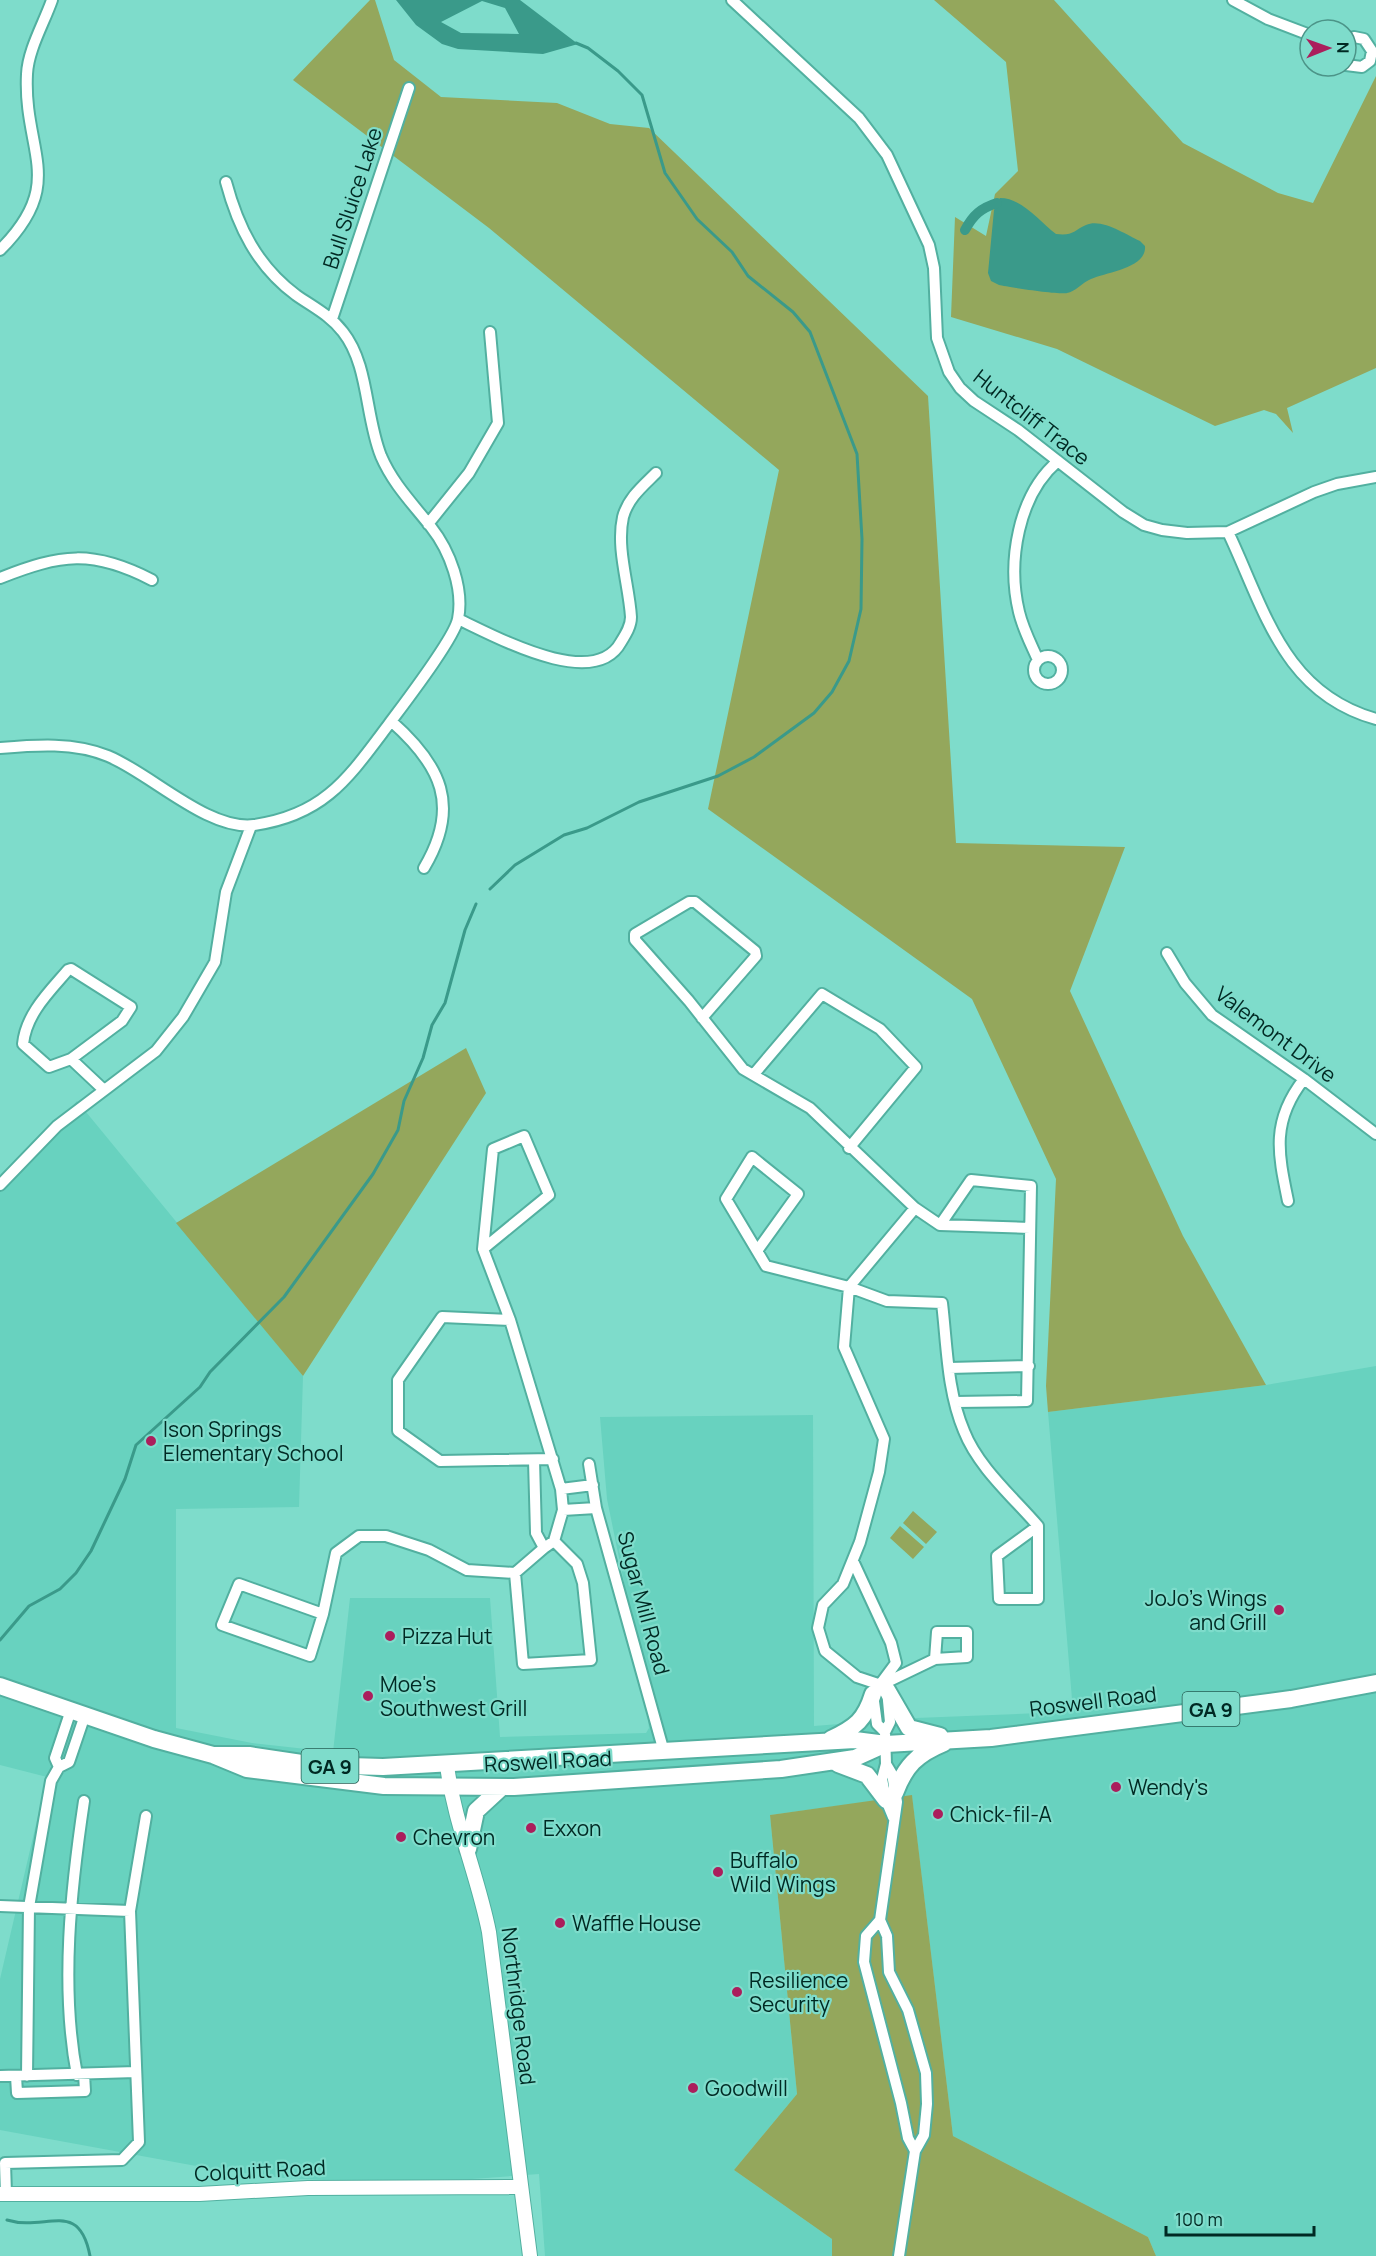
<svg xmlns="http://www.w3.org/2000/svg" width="1376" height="2256" font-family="Manrope,sans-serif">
<rect width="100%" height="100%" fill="#7edccb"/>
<path fill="#68d2bf" d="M 77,1101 L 303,1376 L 299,1507 L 176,1509 L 176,1728 L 252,1743 L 333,1752 L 350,1598 L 490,1598 L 500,1737 L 646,1733 L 649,1728 L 640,1661 L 607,1499 L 600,1417 L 813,1415 L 814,1726 L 916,1718 L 1040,1713 L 1072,1699 L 1048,1412 L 1266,1385 L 1376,1366 L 1376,2256 L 1156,2256 L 1148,2237 L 953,2136 L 912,1796 L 770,1815 L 797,2094 L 734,2170 L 832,2239 L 832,2256 L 545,2256 L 539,2174 L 472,2179 L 345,2181 L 284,2178 L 218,2170 L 0,2130 L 0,1979 L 47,1777 L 0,1765 L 0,1184 Z"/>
<path fill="#94a75c" d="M 370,0 L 375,0 L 394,60 L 441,97 L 557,103 L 610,124 L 649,128 L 928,396 L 956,843 L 1125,847 L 1070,991 L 1183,1236 L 1266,1385 L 1048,1412 L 1046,1386 L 1056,1179 L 972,999 L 708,809 L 779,470 L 489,228 L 293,80 Z
M 934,0 L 1054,0 L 1183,143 L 1278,193 L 1313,203 L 1376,76 L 1376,368 L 1287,408 L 1293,433 L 1276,414 L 1264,410 L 1215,426 L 1057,349 L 951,317 L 955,217 L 986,236 L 995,194 L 1018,171 L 1006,62 Z
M 466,1048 L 486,1093 L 303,1376 L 176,1223 Z
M 913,1511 L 937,1532 L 926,1544 L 903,1523 Z
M 900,1526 L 924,1547 L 913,1559 L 890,1538 Z
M 912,1795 L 953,2136 L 1148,2237 L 1156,2256 L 832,2256 L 832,2239 L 734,2170 L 797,2094 L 770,1815 Z"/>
<path fill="#3a9a8a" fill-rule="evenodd" d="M 396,0 L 520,0 L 578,44 L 543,54 L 458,49 L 442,44 L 416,25 ZM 482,1 L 505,8 L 519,34 L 461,33 L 441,22 Z
M 1000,198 C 1022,198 1039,221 1056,234 C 1073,236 1073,231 1086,225 C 1102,218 1126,235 1140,241 L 1145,246 C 1147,268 1107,272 1091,279 C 1083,282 1075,292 1067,293 C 1061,295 1008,287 999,285 L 991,281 L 988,273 L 994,210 Z"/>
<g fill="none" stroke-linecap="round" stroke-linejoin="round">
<path stroke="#3a9a8a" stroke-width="3" d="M 490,889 L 515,865 L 564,835 L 587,828 L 639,802 L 718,776 L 754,757 L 814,713 L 832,692 L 849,661 L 861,609 L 862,539 L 857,454 L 810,332 L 793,312 L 748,276 L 732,252 L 697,219 L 665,173 L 642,95 L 618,71 L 588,48 L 576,43
M 0,1640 L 29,1606 L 60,1589 L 76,1573 L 91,1551 L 125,1479 L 136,1445 L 200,1387 L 210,1372 L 284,1297 L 373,1174 L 398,1130 L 404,1101 L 423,1058 L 432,1025 L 445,1003 L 465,930 L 476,904
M 7,2220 C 46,2232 79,2198 90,2256"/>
<path stroke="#3a9a8a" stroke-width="10" d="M 965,230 C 973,215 981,208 997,203"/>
<g stroke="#52b0a0" stroke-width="14">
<path id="minor" d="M 732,0 L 859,118 L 887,155 L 929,245 L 934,268 L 937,338 L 949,372 L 960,388 L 974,401 L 1018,430 L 1123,512 L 1144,525 L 1162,530 L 1187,533 L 1228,532 L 1314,492 L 1337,484 L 1376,477
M 1233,0 L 1268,19 L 1310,35
M 1346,41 L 1354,37 L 1364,39 L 1372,51 L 1370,61 L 1362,67 L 1346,65
M 0,250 C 68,182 23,152 27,74 C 28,50 44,23 52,0
M 332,319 L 409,88
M 428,524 L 469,473 L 498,423 L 490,332
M 1228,532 C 1265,610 1283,693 1376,719
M 0,578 C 61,554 92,549 152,580
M 458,619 C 493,635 594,692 621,642 C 626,634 631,626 631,617 C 629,585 616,548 623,517 C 628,498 643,486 656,473
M1034 670a14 14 0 1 1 28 0a14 14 0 1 1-28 0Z
M 1038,660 C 1031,644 1023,629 1019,612 C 1007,562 1018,495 1058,461
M 391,721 C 441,765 461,806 424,868
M 0,748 C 36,745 74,742 108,756 C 150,773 208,831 254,825 C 325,815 349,777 389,724 C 403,705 454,639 458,619 C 464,589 450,551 431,527 C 413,504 393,484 381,456 C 365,416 369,365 343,332 C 330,315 313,307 296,295 C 257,266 238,227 226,182
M 1167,953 L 1185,983 L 1212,1015 L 1304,1079 L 1376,1134
M 702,1018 L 756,956 L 755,951 L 695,902 L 689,902 L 635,934 L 635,940 L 689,1001 L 743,1069 L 810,1108 L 915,1208 L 940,1225 L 1030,1228
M 71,1059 L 49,1067 L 23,1044 C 26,1014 49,992 68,970 L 71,969 L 131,1007 L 122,1021 L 71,1059 L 104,1090
M 754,1074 L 822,994 L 880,1029 L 916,1067 L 849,1148
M 0,1185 L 57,1126 L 156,1051 L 183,1017 L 215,962 L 226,892 L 251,826
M 1288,1201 C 1278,1153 1271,1121 1304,1079
M 940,1225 L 971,1180 L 1031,1186 L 1027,1401 L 955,1402
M 483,1249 L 549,1195 L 524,1136 L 493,1149 L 483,1249 L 510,1320 L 561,1489 L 563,1510 L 554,1541 L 544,1548
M 757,1251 L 798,1194 L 752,1157 L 726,1199 L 766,1266 L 849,1287 L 887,1301 L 942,1303 C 947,1345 947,1391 964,1431 C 978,1467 1013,1497 1038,1526 L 1038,1599 L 999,1599 L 997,1556 L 1038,1526
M 510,1320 L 442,1317 L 398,1380 L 398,1431 L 440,1461 L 553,1459
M 949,1368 L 1029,1366
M 589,1464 L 596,1508 L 664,1752
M 561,1489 L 593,1485
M 563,1510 L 596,1508
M 853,1561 L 891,1643 L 896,1663 L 873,1694 L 877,1724 L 885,1732
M 515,1573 L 523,1664 L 591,1660 L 583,1583 L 577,1564 L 554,1541
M 323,1614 L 239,1584 L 222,1625 L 310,1656 L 323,1614 L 336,1553 L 359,1536 L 386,1536 L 429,1550 L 467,1570 L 515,1573 L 544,1548 L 536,1533 L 534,1460
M 881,1685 L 935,1659 L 937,1632 L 967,1632 L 967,1657 L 935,1659
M 886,1764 L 892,1774 L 897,1802 L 880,1920 L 866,1936 L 864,1962 L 901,2103 L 908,2138 L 915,2151
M 59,1767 L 55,1758 L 71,1710
M 893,1817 L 886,1800 L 882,1779 L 886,1764 L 885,1732 L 890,1722 L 887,1690 L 881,1685 L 857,1677 L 825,1651 L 818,1628 L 823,1605 L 843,1584 L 860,1542 L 879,1472 L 884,1439 L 844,1347 L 849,1287 L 915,1208
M 0,1906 L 130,1911 L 139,2142 L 122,2160 L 5,2163 L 6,2194
M 130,1911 L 146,1816
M 880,1920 L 887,1936 L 889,1972 L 908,2010 L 926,2073 L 927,2104 L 924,2135 L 915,2151 L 899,2256
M 77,2075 C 60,1987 71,1888 84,1801
M 0,2076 L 136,2072
M 16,2076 L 17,2093 L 85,2091 L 84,2074
M 27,2076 L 29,1907 L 51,1781 L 59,1767 L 69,1762 L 85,1715"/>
</g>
<g stroke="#52b0a0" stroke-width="16">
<path id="tertiary" d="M 447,1765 C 454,1822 478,1876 489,1932 L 530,2256
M 0,2194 L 199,2194 L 308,2188 L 521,2187"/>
</g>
<g stroke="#52b0a0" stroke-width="20">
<path id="primary" d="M 0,1686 L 154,1739 L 213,1755 L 247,1769 L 384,1786 L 514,1787 L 781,1769 L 855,1758 L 886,1744
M 887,1690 L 909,1728 L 940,1736
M 831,1739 C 856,1727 865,1720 873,1694
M 213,1755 L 249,1755 L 315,1765 L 383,1767 L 855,1740 L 886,1744 L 991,1738 L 1291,1699 L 1376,1683
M 838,1764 L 867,1775 L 886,1800
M 895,1793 C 905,1766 917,1754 944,1743
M 468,1849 L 476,1811 L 502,1787"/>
</g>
<use href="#minor" stroke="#fff" stroke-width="10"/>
<use href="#tertiary" stroke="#fff" stroke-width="14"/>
<use href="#primary" stroke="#fff" stroke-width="16"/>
</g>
<g fill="#ab1e5c" stroke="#7edccb" stroke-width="2">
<circle cx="151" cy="1441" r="6"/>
<circle cx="1279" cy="1610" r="6"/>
<circle cx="390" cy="1636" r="6"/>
<circle cx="368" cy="1696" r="6"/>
<circle cx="1116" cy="1787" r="6"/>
<circle cx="938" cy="1814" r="6"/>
<circle cx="531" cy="1828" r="6"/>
<circle cx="401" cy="1837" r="6"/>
<circle cx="718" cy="1872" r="6"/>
<circle cx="560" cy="1923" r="6"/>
<circle cx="737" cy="1992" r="6"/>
<circle cx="693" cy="2088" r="6"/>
</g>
<g text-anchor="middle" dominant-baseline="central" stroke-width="4.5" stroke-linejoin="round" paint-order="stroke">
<g fill="#7edccb" stroke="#265f55" stroke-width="1.5">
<rect x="1182.5" y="1692" width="57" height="34" rx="4.5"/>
<rect x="301.5" y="1749" width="57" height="34" rx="4.5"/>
</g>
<g font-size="20" font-weight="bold" fill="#002923">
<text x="1211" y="1709">GA 9</text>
<text x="330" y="1766">GA 9</text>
</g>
<g font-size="21" fill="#002923" stroke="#7edccb">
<text transform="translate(352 198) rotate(-72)">Bull Sluice Lake</text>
<text transform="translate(1032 417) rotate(38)">Huntcliff Trace</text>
<text transform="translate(1276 1034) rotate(37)">Valemont Drive</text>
<text transform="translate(644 1603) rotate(75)">Sugar Mill Road</text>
<text transform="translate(1093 1701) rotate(-7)">Roswell Road</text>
<text transform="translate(548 1761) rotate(-3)">Roswell Road</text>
<text transform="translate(519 2006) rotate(83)">Northridge Road</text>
<text transform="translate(260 2170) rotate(-3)">Colquitt Road</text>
</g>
<g font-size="21" fill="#002923" stroke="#7edccb" text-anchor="start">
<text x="163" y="1429">Ison Springs<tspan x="163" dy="24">Elementary School</tspan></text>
<text x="1267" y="1598" text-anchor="end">JoJo's Wings<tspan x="1267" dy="24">and Grill</tspan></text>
<text x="402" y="1636">Pizza Hut</text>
<text x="380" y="1684">Moe's<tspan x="380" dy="24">Southwest Grill</tspan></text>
<text x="1128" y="1787">Wendy's</text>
<text x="950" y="1814">Chick-fil-A</text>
<text x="543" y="1828">Exxon</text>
<text x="413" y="1837">Chevron</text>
<text x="730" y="1860">Buffalo<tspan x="730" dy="24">Wild Wings</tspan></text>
<text x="572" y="1923">Waffle House</text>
<text x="749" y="1980">Resilience<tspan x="749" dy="24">Security</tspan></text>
<text x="705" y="2088">Goodwill</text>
</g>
</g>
<g transform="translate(1328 48) rotate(89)"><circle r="28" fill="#7edccb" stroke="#4c9488" stroke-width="1.5"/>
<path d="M0-4.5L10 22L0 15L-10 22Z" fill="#ab1e5c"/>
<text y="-9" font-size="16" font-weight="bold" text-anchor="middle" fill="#002923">N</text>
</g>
<path d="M1166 2226v9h148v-9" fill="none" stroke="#002923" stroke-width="3"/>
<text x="1175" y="2226" font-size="18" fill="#002923" stroke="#7edccb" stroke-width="4.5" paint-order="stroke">100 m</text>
</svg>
